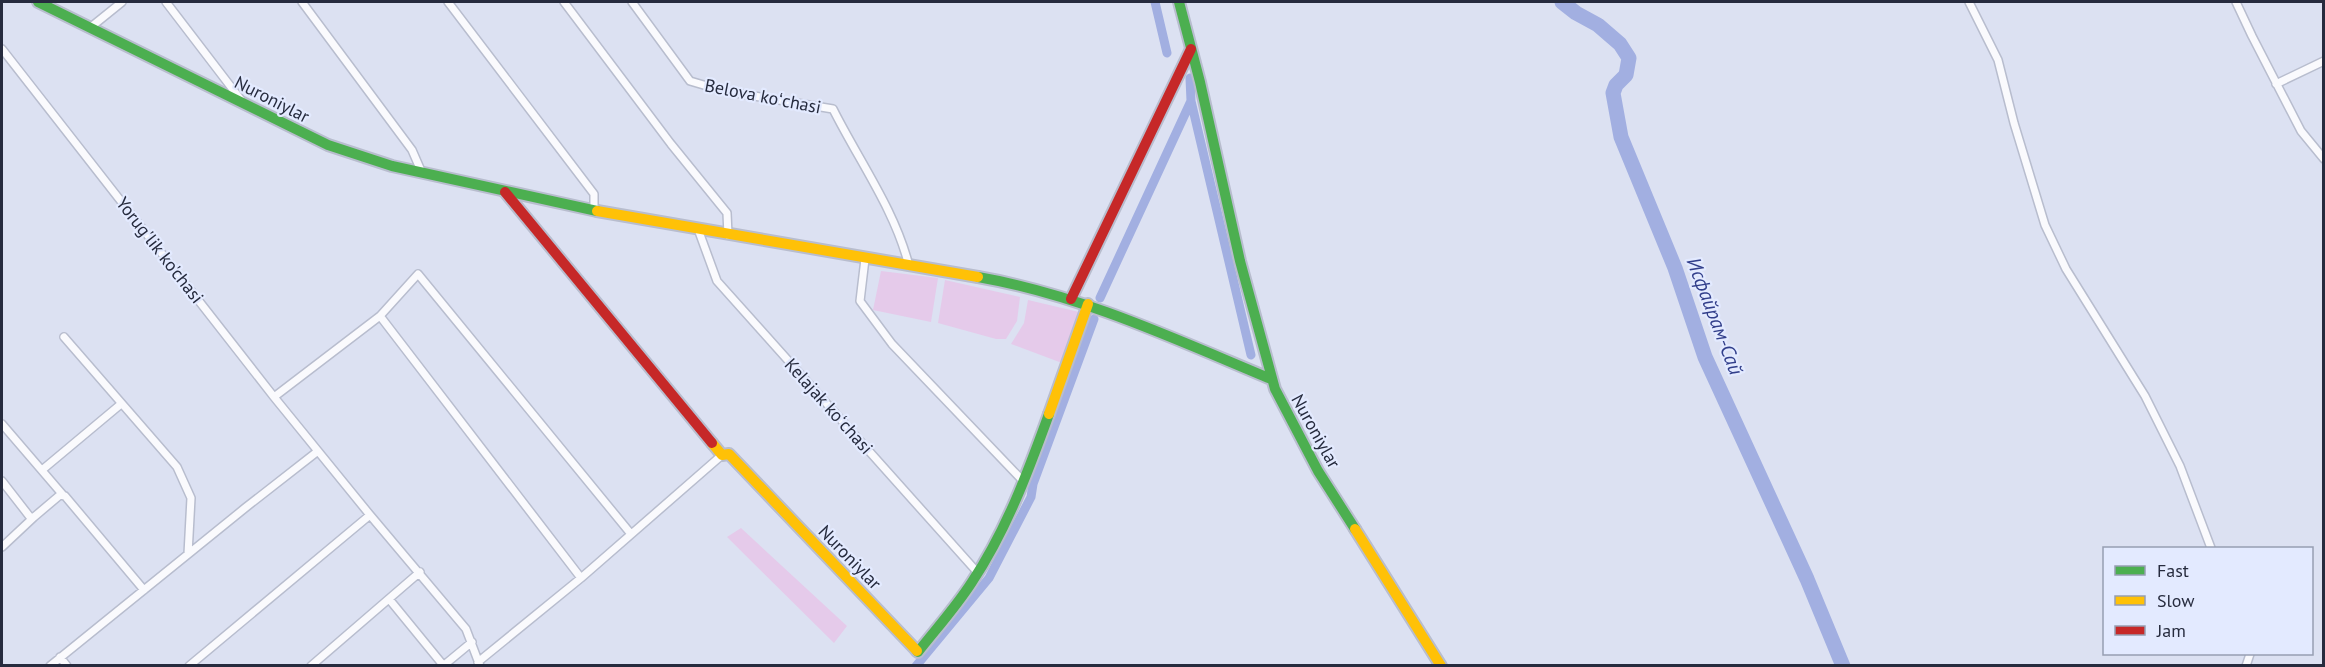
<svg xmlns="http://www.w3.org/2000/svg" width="2325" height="667" font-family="'PT Sans',sans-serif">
<rect width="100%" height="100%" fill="#dce1f2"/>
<path fill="#e5caea" d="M 881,271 L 938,278 L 931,322 L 873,310 Z
M 945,280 L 1020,297 L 1017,321 L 1006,339 L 996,339 L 938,323 Z
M 1028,300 L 1079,312 L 1062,363 L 1011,344 L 1024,323 Z
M 741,528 L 847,626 L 834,643 L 727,537 Z"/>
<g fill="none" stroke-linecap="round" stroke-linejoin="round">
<path stroke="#a2afe1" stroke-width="9" d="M 1155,2 L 1167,53
M 1190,78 L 1191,101 L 1251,355
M 1100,298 L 1191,101
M 916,666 L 989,578 L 1031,497 L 1033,484 L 1094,319"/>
<path stroke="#a2afe1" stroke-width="15" d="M 1562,2 L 1576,13 L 1598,25 L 1620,44 L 1629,58 L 1626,75 L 1616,85 L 1613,93 L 1621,137 L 1675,268 L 1705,357 L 1807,579 L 1843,666"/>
<g stroke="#b8bdce" stroke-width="10">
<path id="street" d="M 166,2 L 241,100
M 302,2 L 412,150 L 422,173
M 448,2 L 594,194 L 594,210
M 564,2 L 671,144 L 727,213 L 728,235
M 632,2 L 690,81 L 724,91 L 833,109 C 859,161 895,210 909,266
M 1969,2 L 1998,60 L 2014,123 L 2045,225 L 2066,269 L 2145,396 L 2180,466 L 2211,548
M 2236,2 L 2252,36 L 2301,131 L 2324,159
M 91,27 L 122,2
M 2,49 L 274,397 L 370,515 L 466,629 L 480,666
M 2276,84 L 2324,61
M 698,229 L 717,281 L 978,573
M 865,259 L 860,301 L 892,344 L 1023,481
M 380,316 L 581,578
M 64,337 L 177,467 L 191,498 L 188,554
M 274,397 L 380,316 L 418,274 L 631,534
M 2,424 L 63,495
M 42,470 L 121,404
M 2,481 L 30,517 L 34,517 L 60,495 L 65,496 L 144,590
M 2,547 L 34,517
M 389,599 L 443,665
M 60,657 L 67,666
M 478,662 L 581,578 L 722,455
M 50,666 L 245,508 L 318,451
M 189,666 L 370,515
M 311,666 L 420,572
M 443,666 L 472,642
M 2246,666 L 2250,654"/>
</g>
<g stroke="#b8bdce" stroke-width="14">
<path id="fast" d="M 38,2 L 328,145 L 392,166 L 597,211
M 1179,2 L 1200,82 L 1240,261 L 1275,389 L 1318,471 L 1355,529
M 978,277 C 1081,295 1175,339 1271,379
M 917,651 L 918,652 C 936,629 956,607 972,582 C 1006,531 1028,472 1049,414"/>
</g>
<g stroke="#b8bdce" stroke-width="14">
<path id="slow" d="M 597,211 L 978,277
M 1049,414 L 1088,304
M 712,443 L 722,455 L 729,454 L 917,651
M 1355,529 L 1441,666"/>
</g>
<g stroke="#b8bdce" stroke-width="14">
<path id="jam" d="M 505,192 L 712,443
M 1071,299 L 1191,49"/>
</g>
<use href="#street" stroke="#fafafd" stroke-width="7"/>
<use href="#fast" stroke="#4caf50" stroke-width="10"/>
<use href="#slow" stroke="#ffc107" stroke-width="10"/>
<use href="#jam" stroke="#c62828" stroke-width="10"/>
</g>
<g text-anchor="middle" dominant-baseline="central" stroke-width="4.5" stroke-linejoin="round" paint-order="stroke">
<g font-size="18" fill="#262b3e" stroke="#e3eaff">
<text transform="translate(763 96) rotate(11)">Belova koʻchasi</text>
<text transform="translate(272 99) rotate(27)">Nuroniylar</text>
<text transform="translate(160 250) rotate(52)">Yorug'lik ko'chasi</text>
<text transform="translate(829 406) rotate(48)">Kelajak koʻchasi</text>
<text transform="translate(1316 431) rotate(61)">Nuroniylar</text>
<text transform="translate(850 557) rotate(46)">Nuroniylar</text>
</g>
<g font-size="20" font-style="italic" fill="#323f8b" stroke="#e3eaff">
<text transform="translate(1715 316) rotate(69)">Исфайрам-Сай</text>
</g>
</g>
<rect width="2325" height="667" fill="none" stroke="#262b3e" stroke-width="6"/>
<rect x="2103" y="547" width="210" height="108" fill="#e3eaff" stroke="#979eb2" stroke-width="1.5"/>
<rect x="2115" y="566" width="30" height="9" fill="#4caf50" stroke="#979eb2" stroke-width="1.5"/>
<text x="2157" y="577" font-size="18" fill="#262b3e">Fast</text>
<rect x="2115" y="596" width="30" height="9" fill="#ffc107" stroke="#979eb2" stroke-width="1.5"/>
<text x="2157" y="607" font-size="18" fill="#262b3e">Slow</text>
<rect x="2115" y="626" width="30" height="9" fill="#c62828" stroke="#979eb2" stroke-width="1.5"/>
<text x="2157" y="637" font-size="18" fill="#262b3e">Jam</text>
</svg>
